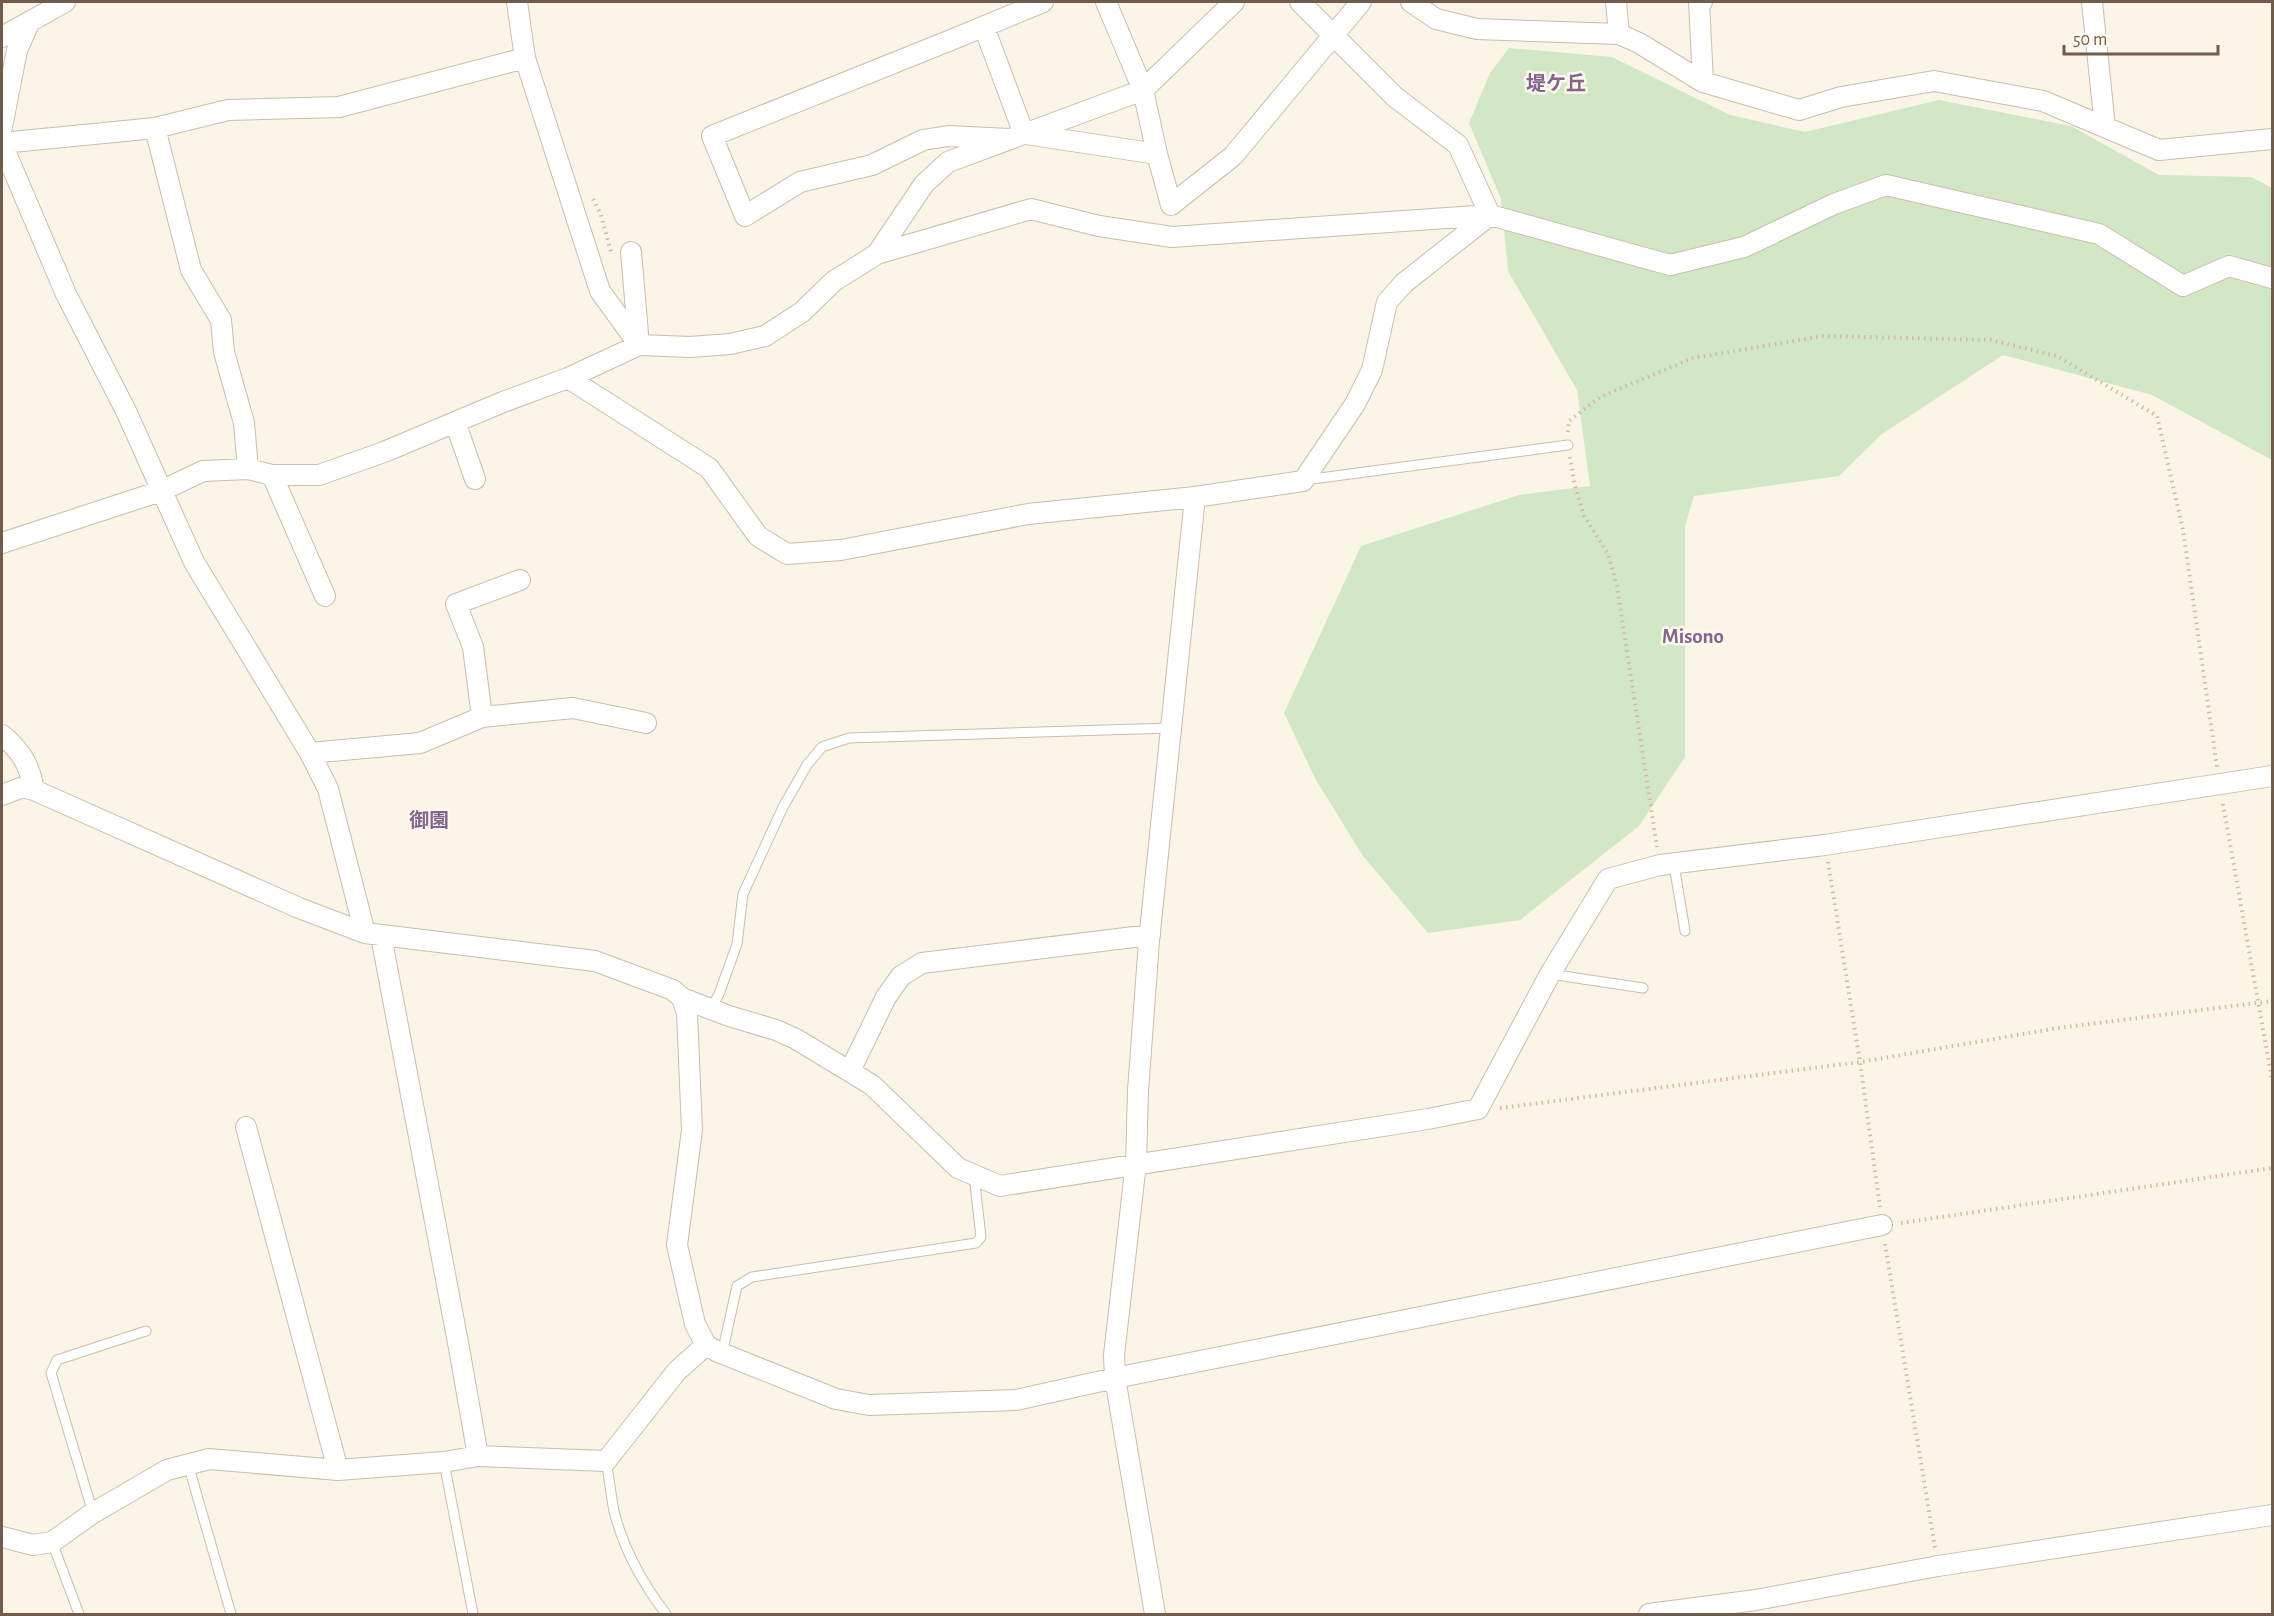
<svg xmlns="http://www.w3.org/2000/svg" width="2274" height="1616" font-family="'Alegreya Sans','Noto Sans JP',sans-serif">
<rect width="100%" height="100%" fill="#fbf5e7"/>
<path fill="#d1e7c6" d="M 1509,48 L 1612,57 L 1730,115 L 1805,132 L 1939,100 L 2071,126 L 2159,175 L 2251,177 L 2272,188 L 2272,460 L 2152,395 L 2003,355 L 1882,434 L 1839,476 L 1694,496 L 1685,526 L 1685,757 L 1639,826 L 1520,920 L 1428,933 L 1363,856 L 1316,780 L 1284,713 L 1361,546 L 1519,495 L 1590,486 L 1577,390 L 1508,271 L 1501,199 L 1469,123 L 1490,73 Z"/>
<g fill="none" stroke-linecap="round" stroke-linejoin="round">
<g stroke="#ccbdad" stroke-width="11">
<path id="service" d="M 1305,480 L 1568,445
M 1674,865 L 1685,931
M 1550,974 L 1643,988
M 711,1009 L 719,994 L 737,944 L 743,894 L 783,807 L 807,765 L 822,747 L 849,738 L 1170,728
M 722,1354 L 737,1286 L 752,1277 L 976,1243 L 981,1237 L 974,1175
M 606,1461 C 609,1477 611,1495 614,1511 C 623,1548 644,1585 666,1614
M 444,1462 L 473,1614
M 188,1464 L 231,1614
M 93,1513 L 51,1373 L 57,1360 L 146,1331
M 52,1542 L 79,1614"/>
</g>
<g stroke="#ccbdad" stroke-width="22">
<path id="minor" d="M 517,2 L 525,58 L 600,291 L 639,345
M 1106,2 L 1143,90 L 1234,2
M 1300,2 L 1395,97 L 1458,145 L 1490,215
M 1411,2 L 1436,19 L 1477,29 L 1619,34 L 1639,43 L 1703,82 L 1799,110 L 1841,97 L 1934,81 L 2043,101 L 2159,150 L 2272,139
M 1616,2 L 1619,34
M 1702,2 L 1699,2 L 1703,82
M 2092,2 L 2105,127
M 984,27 L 1024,134
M 2,37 L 65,2
M 2,127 L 17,50 L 30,21
M 155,128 L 191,270 L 221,320 L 224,352 L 244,423 L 248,469
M 1026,134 L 1157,154
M 1009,139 L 948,136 L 923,140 L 872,165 L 800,182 L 745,216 L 712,136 L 951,40 L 1043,2
M 2,143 L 155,128 L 228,110 L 339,107 L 525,58
M 2,144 L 66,294 L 126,411 L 194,562 L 310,753 L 328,789 L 365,933
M 631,252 L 639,345
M 877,254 L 924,184 L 948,162 L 1143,90 L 1157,154 L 1171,205 L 1233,156 L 1361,2
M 568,378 L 709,468 L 758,536 L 787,554 L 841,550 L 1028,514 L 1195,497 L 1303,481 L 1355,404 L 1372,370 L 1387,302 L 1404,283 L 1490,215
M 455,422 L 475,479
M 272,475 L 325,596
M 2,543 L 161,491 L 203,471 L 248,469 L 272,475 L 319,475 L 384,452 L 503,402 L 568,378 L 639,345 L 690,347 L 730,344 L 765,336 L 802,312 L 834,281 L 877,254 L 1031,209 L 1099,226 L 1172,237 L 1490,215 L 1670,265 L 1744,247 L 1834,204 L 1886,185 L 2099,234 L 2183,286 L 2229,266 L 2272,278
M 482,717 L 473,647 L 456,604 L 520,580
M 2,735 C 21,751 30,765 34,790
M 310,753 L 420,743 L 482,717 L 573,708 L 646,723
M 2,795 L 23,787 L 34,790 L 299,908 L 365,933 L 595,961 L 673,990 L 682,998 L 729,1016 L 776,1030 L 796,1039 L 872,1085 L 958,1168 L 1000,1186 L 1428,1119 L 1478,1109 L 1550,974 L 1608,879 L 1660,865 L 1825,845 L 2272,776
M 381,936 L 459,1348 L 478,1456
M 682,998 L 687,1013 L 692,1130 L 677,1245 L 695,1324 L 706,1345 L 716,1351 L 836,1399 L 869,1405 L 1016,1400 L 1115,1378 L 1882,1225
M 850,1071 L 886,997 L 901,976 L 922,963 L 1150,935
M 246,1127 L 338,1470
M 2,1537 L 33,1545 L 52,1542 L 93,1513 L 167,1470 L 209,1459 L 338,1470 L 444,1462 L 478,1456 L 606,1461 L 677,1371 L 706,1345
M 1155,1614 L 1115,1378 L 1114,1355 L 1136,1163 L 1138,1091 L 1149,941 L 1195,497
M 1649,1614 L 1756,1600 L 1938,1566 L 2272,1515"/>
</g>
<path stroke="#d3baa3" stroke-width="4" stroke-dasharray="1.5 4.5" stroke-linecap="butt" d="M 593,199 L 601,215 L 611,252
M 1568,432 L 1569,421 L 1600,397 L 1693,358 L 1823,336 L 1991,340 L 2057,356 L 2157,416 L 2183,530 L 2217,767
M 1570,457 L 1575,486 L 1584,516 L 1608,554 L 1617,586 L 1657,847
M 2223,804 L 2272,1080
M 1828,862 L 1860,1062 L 1880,1207
M 1500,1108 L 1860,1062 L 2058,1028 L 2272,1001
M 1901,1223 L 2272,1168
M 1885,1244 L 1935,1548"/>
<use href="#service" stroke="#fff" stroke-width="9"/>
<use href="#minor" stroke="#fff" stroke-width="20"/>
</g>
<g text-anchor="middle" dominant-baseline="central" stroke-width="5" stroke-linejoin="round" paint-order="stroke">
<g font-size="20" font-weight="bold" fill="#84658e" stroke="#fef8ed">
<text x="1556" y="84">堤ケ丘</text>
<text x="429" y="821">御園</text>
</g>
<g font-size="21" font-weight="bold" fill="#84658e" stroke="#fef8ed">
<text x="1693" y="636">Misono</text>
</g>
</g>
<rect width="2274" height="1616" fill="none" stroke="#725d4d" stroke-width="6"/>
<path d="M2064 45v9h154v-9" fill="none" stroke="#725d4d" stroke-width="3"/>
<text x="2073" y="45" font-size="18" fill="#725d4d" stroke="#fef8ed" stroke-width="4.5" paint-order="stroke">50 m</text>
</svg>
